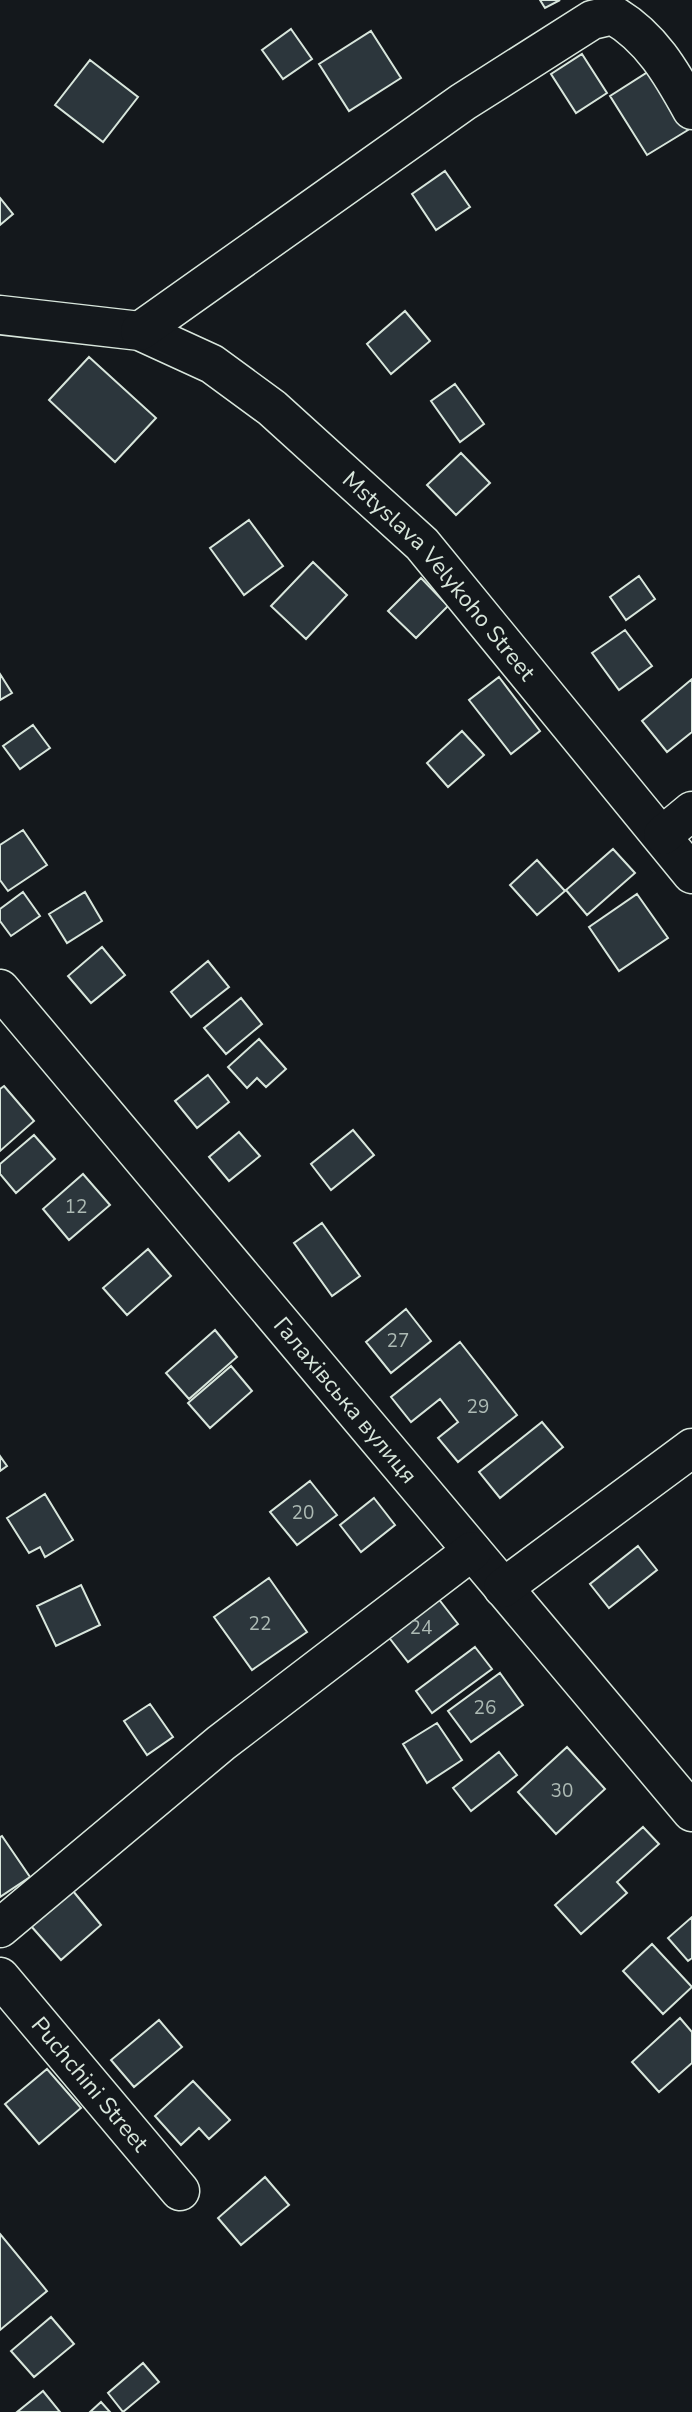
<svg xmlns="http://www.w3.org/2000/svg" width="692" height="2412" font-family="'Nunito Sans',sans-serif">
<rect width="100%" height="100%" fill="#14181c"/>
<path fill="#2c363c" stroke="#d8e6dc" stroke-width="2" d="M 540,0 L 560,0 L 545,8 Z
M 291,29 L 312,59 L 283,79 L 262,50 Z
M 371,31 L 401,78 L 349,111 L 319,64 Z
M 582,54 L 607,93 L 576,113 L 551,74 Z
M 90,60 L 138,97 L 103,142 L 55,105 Z
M 651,70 L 688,130 L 647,155 L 610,96 Z
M 445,171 L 470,207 L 436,230 L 412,194 Z
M 0,198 L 13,214 L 0,225 Z
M 405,311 L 430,341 L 391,374 L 367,344 Z
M 89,357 L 156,418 L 115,462 L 49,400 Z
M 455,384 L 484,424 L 460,442 L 431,401 Z
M 461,453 L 490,483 L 456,515 L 427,485 Z
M 249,520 L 283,566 L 244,595 L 210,548 Z
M 313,562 L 347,595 L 306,639 L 271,606 Z
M 639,576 L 655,599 L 626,620 L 610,597 Z
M 421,578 L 448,606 L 416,638 L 388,611 Z
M 625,630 L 652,666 L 619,690 L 592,653 Z
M 0,674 L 12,693 L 0,700 Z
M 499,677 L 540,731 L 511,754 L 469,700 Z
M 692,679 L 692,732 L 667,752 L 642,721 Z
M 33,725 L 50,748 L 20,769 L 3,746 Z
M 462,731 L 484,755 L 448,787 L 427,763 Z
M 23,830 L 47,865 L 8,891 L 0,880 L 0,845 Z
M 613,849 L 635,873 L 587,915 L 566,890 Z
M 537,860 L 565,891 L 537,915 L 510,885 Z
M 23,892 L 40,916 L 11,936 L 0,921 L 0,909 Z
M 85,892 L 102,921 L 67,943 L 49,914 Z
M 637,894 L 668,938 L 619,971 L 589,927 Z
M 102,947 L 125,975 L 91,1003 L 68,976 Z
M 208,961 L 229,987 L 191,1017 L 171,992 Z
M 241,998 L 262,1024 L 226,1054 L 204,1028 Z
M 259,1039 L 286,1069 L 266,1087 L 257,1078 L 247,1088 L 228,1067 Z
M 208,1075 L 229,1102 L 197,1128 L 175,1101 Z
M 4,1086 L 34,1121 L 0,1151 L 0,1089 Z
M 353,1130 L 374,1155 L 331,1190 L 311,1164 Z
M 239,1132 L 260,1156 L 229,1181 L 209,1157 Z
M 34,1135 L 55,1159 L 16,1193 L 0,1174 L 0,1164 Z
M 83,1174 L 110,1205 L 69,1240 L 43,1209 Z
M 322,1223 L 360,1276 L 332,1296 L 294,1243 Z
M 148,1249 L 171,1276 L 127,1315 L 103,1288 Z
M 406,1309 L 431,1341 L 391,1373 L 366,1342 Z
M 215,1330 L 237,1357 L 189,1399 L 166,1373 Z
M 460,1342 L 517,1415 L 458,1462 L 438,1438 L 458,1422 L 440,1399 L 411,1422 L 391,1397 Z
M 231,1366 L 252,1391 L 210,1428 L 188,1403 Z
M 542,1422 L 563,1447 L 500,1498 L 479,1472 Z
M 0,1456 L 7,1466 L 0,1471 Z
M 310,1481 L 337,1515 L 297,1545 L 270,1512 Z
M 45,1494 L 73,1540 L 45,1557 L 40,1547 L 29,1553 L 7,1518 Z
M 374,1498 L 395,1525 L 361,1552 L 340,1525 Z
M 638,1546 L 657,1570 L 609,1608 L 590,1584 Z
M 269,1578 L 307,1632 L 252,1670 L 214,1617 Z
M 81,1585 L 100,1625 L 56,1646 L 37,1606 Z
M 434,1593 L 458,1624 L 408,1662 L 384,1631 Z
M 475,1647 L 492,1669 L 432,1713 L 416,1691 Z
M 500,1673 L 523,1705 L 471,1742 L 448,1711 Z
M 150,1704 L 173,1737 L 147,1755 L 124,1721 Z
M 437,1723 L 462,1760 L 427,1783 L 403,1744 Z
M 567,1747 L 605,1789 L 556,1834 L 518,1792 Z
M 499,1752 L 517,1775 L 471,1811 L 453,1788 Z
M 643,1827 L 659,1844 L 617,1882 L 627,1893 L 581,1934 L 555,1905 Z
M 2,1836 L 30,1877 L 0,1897 L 0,1837 Z
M 73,1891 L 101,1925 L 61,1960 L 31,1926 Z
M 692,1917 L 692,1958 L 688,1961 L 668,1938 Z
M 652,1944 L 692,1987 L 663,2014 L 623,1971 Z
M 680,2018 L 692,2032 L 692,2063 L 659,2092 L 632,2062 Z
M 159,2020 L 182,2047 L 134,2087 L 111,2060 Z
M 47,2069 L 81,2108 L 39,2144 L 5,2104 Z
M 193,2081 L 230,2120 L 209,2139 L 199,2128 L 181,2145 L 155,2116 Z
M 265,2177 L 289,2205 L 241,2245 L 218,2218 Z
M 0,2234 L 47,2291 L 0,2330 Z
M 51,2317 L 74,2344 L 34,2377 L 11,2351 Z
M 143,2363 L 159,2382 L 123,2412 L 108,2393 Z
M 43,2391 L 60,2412 L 17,2412 Z
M 101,2402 L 110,2412 L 90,2412 Z"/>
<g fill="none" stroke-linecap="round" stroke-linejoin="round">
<g stroke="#d8e6dc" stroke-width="41">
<g id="minor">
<path id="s1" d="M 0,315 L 140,331 L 212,364 L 272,408 L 422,544 L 692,874"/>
<path d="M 140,331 L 463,102 L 592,20 L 613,15 C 651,37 671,72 692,110"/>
<path d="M 663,835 L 692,811"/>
<path id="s2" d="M 0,989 L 692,1812"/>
<path d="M 503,1588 L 692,1448"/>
<path d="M 0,1928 L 221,1743 L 472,1551"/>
<path id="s3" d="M 0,1977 L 180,2191"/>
</g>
</g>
<use href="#minor" stroke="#14181c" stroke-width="38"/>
</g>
<g text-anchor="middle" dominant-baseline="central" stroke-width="5" stroke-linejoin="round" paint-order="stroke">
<g font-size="19" fill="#adbab4">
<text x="76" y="1207">12</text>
<text x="398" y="1341">27</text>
<text x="478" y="1407">29</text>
<text x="303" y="1513">20</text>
<text x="260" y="1624">22</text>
<text x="421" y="1628">24</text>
<text x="485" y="1708">26</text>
<text x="562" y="1791">30</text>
</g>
<g font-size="23" fill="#d8e6dc" stroke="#14181c">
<text stroke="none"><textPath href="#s1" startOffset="532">Mstyslava Velykoho Street</textPath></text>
<text stroke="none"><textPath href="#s2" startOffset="537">Галахівська вулиця</textPath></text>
<text stroke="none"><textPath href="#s3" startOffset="140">Puchchini Street</textPath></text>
</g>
</g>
</svg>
